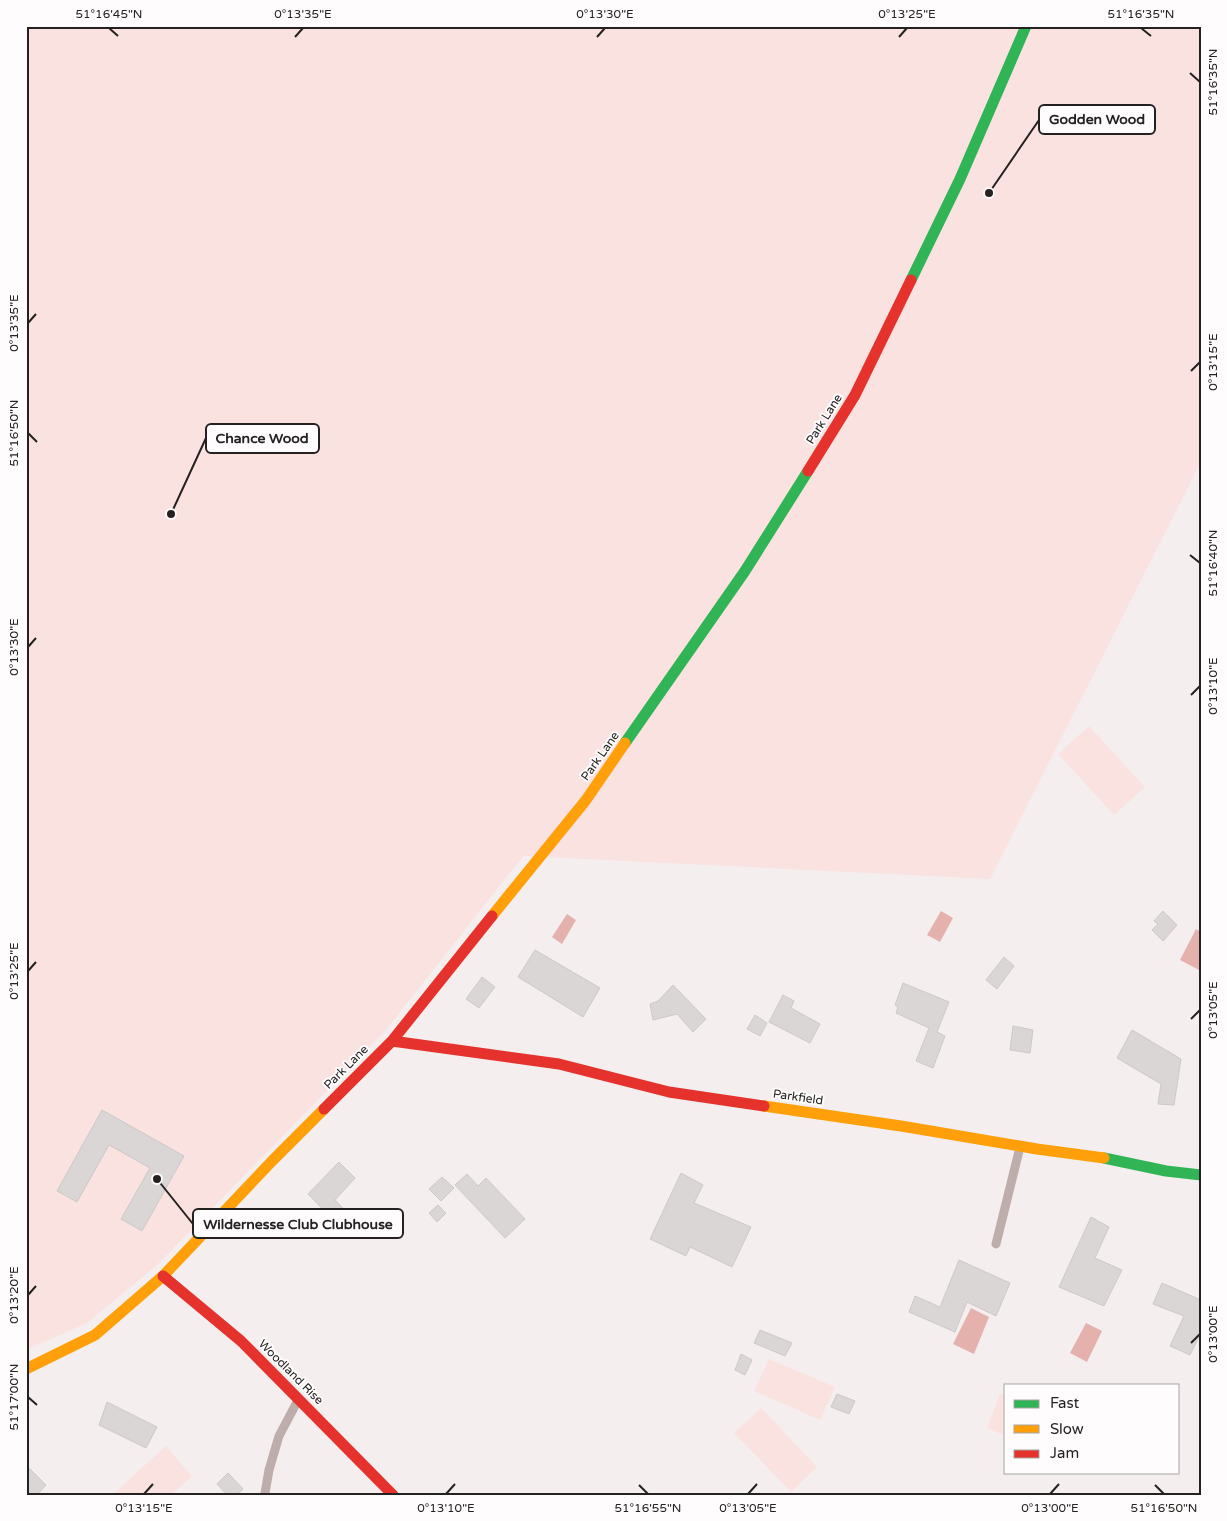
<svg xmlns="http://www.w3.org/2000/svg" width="1227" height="1521" font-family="'Varela Round',sans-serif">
<rect width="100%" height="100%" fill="#f4efee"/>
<path fill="#f9e2e0" d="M 26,26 L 1201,26 L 1201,462 L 990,879 L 523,856 L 386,1030 L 156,1266 L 87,1323 L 26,1350 Z
M 1089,726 L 1145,787 L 1114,815 L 1058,754 Z
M 769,1359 L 835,1387 L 820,1420 L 754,1391 Z
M 1000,1394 L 1006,1396 L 1006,1436 L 987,1428 Z
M 761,1408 L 817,1467 L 791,1492 L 734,1433 Z
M 166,1446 L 192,1476 L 171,1495 L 112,1495 Z"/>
<path fill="#e5b1ac" d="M 941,911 L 953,918 L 940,942 L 927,935 Z
M 567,914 L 576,920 L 562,944 L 552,937 Z
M 1196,929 L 1201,932 L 1201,966 L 1199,970 L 1180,960 Z
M 971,1308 L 989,1317 L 974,1354 L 953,1344 Z
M 1086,1323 L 1102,1331 L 1087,1362 L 1070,1353 Z"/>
<path fill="#dad6d6" stroke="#cdc9c9" d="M 1163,911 L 1177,925 L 1163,941 L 1152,930 L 1158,924 L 1154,921 Z
M 535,950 L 600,988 L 583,1017 L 518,977 Z
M 1004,957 L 1014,966 L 997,989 L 986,980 Z
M 482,977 L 495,987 L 479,1008 L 466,999 Z
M 903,983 L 949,1002 L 937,1032 L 945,1036 L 933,1068 L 916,1061 L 929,1028 L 896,1013 L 898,1007 L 895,1005 Z
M 673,985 L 706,1019 L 693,1032 L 677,1014 L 653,1020 L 650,1004 L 658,1001 Z
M 783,995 L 794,1001 L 791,1008 L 820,1024 L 810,1043 L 769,1022 Z
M 755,1015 L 767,1023 L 760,1036 L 747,1029 Z
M 1013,1026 L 1033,1030 L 1030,1053 L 1010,1050 Z
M 1132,1030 L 1181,1059 L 1174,1105 L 1158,1104 L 1161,1084 L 1117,1058 Z
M 102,1110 L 184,1156 L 142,1231 L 121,1219 L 150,1168 L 109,1145 L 77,1202 L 57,1191 Z
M 339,1162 L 355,1178 L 335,1200 L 352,1218 L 341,1228 L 308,1194 Z
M 681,1173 L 703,1185 L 694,1203 L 751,1227 L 732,1267 L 690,1247 L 686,1256 L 650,1239 Z
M 467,1174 L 478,1186 L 486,1178 L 525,1219 L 505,1238 L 455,1185 Z
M 442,1177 L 454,1188 L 441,1201 L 429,1189 Z
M 438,1205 L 446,1213 L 437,1222 L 429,1213 Z
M 1091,1217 L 1109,1227 L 1095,1258 L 1122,1270 L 1104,1306 L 1059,1287 Z
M 959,1260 L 1010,1283 L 996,1316 L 967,1302 L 955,1332 L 909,1312 L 915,1296 L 940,1307 Z
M 1162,1283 L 1201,1300 L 1201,1333 L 1190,1355 L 1170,1346 L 1184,1316 L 1153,1304 Z
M 760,1330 L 792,1343 L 785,1356 L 754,1343 Z
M 741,1354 L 752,1360 L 745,1375 L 735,1370 Z
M 837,1394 L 855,1401 L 849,1414 L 831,1407 Z
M 107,1402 L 157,1427 L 146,1448 L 99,1425 Z
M 26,1465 L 46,1485 L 37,1495 L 26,1495 Z
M 228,1473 L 243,1489 L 237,1495 L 227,1495 L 217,1484 Z"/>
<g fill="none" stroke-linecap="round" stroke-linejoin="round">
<path stroke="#bdaeac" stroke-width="9" d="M 996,1244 L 1020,1147
M 265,1493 L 269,1470 L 279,1436 L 297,1402"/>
<path stroke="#30b455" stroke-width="11" d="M 911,280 L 960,179 L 1026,26
M 625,743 L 745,571 L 808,471
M 1104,1158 L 1166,1171 L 1201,1175"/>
<path stroke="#ff9f0a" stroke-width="11" d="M 492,916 L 586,800 L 625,743
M 764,1106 L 901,1126 L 1037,1149 L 1104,1158
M 26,1369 L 95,1335 L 163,1276 L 273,1160 L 324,1109"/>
<path stroke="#e5322d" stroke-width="11" d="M 808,471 L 855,395 L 911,280
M 392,1041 L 559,1064 L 669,1092 L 764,1106
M 324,1109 L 392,1041 L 492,916
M 163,1276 L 241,1341 L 393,1495"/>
</g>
<path fill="none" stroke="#242120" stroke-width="2" d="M 109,28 L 118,36M 1141,28 L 1151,36M 295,37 L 303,28M 597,37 L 605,28M 899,37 L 907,28M 1190,73 L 1200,82M 28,323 L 36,314M 1191,371 L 1200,362M 28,433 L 37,442M 1190,555 L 1200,563M 28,647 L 36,638M 1191,695 L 1200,686M 28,971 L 36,962M 1191,1019 L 1200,1010M 28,1295 L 36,1286M 1191,1343 L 1200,1334M 28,1397 L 37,1405M 639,1485 L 648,1494M 1155,1485 L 1164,1494M 144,1494 L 153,1484M 446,1494 L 455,1484M 748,1494 L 757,1484M 1050,1494 L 1059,1484"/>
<g text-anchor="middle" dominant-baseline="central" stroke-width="4" stroke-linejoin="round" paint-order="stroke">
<g font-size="12" fill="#242120" stroke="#fefcfc">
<text transform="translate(824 419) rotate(-58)">Park Lane</text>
<text transform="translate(600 756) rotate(-55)">Park Lane</text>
<text transform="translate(346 1067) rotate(-45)">Park Lane</text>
<text transform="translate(798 1097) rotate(8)">Parkfield</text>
<text transform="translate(291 1372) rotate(45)">Woodland Rise</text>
</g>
</g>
<path fill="none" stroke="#242120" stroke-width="2" d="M989 193L1039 120M171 514L206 438M157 1179L193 1224"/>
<g fill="#242120" stroke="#fefcfc" stroke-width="2">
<circle cx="989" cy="193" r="5"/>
<circle cx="171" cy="514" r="5"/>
<circle cx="157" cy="1179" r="5"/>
</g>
<g fill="#fefcfc" stroke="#242120" stroke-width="2">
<rect x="1039" y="105" width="116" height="29" rx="5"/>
<rect x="206" y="424" width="113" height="29" rx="5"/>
<rect x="193" y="1209" width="210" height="29" rx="5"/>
</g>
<g font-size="14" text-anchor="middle" font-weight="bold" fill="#242120">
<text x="1097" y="124">Godden Wood</text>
<text x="262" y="443">Chance Wood</text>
<text x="298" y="1229">Wildernesse Club Clubhouse</text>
</g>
<rect width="1227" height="1521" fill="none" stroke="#fefcfc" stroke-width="55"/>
<rect x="1004" y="1384" width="175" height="90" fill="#fefcfc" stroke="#a7a4a4"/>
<rect x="1014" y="1400" width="25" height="8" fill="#30b455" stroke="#a7a4a4"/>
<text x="1050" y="1408" font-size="15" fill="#242120">Fast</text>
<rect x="1014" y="1425" width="25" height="8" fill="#ff9f0a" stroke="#a7a4a4"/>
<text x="1050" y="1434" font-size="15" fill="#242120">Slow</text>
<rect x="1014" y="1450" width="25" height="8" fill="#e5322d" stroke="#a7a4a4"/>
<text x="1050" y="1458" font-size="15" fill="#242120">Jam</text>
<rect x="28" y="28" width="1172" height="1466" fill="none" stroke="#242120" stroke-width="2"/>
<g font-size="12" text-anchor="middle" fill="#242120">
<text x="109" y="18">51°16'45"N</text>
<text x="303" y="18">0°13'35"E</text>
<text x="605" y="18">0°13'30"E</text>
<text x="907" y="18">0°13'25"E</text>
<text x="1141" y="18">51°16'35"N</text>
<text transform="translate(1213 82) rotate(-90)" y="4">51°16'35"N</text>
<text transform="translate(14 323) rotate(-90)" y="4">0°13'35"E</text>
<text transform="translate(1213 362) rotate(-90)" y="4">0°13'15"E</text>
<text transform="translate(14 433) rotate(-90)" y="4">51°16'50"N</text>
<text transform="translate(1213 563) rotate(-90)" y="4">51°16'40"N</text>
<text transform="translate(14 647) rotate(-90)" y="4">0°13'30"E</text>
<text transform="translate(1213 686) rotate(-90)" y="4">0°13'10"E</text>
<text transform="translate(14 971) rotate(-90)" y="4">0°13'25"E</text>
<text transform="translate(1213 1010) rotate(-90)" y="4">0°13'05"E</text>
<text transform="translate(14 1295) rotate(-90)" y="4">0°13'20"E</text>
<text transform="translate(1213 1334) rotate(-90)" y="4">0°13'00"E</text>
<text transform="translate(14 1397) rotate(-90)" y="4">51°17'00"N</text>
<text x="144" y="1512">0°13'15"E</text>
<text x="446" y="1512">0°13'10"E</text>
<text x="648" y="1512">51°16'55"N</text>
<text x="748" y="1512">0°13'05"E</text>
<text x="1050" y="1512">0°13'00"E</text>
<text x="1164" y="1512">51°16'50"N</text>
</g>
</svg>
